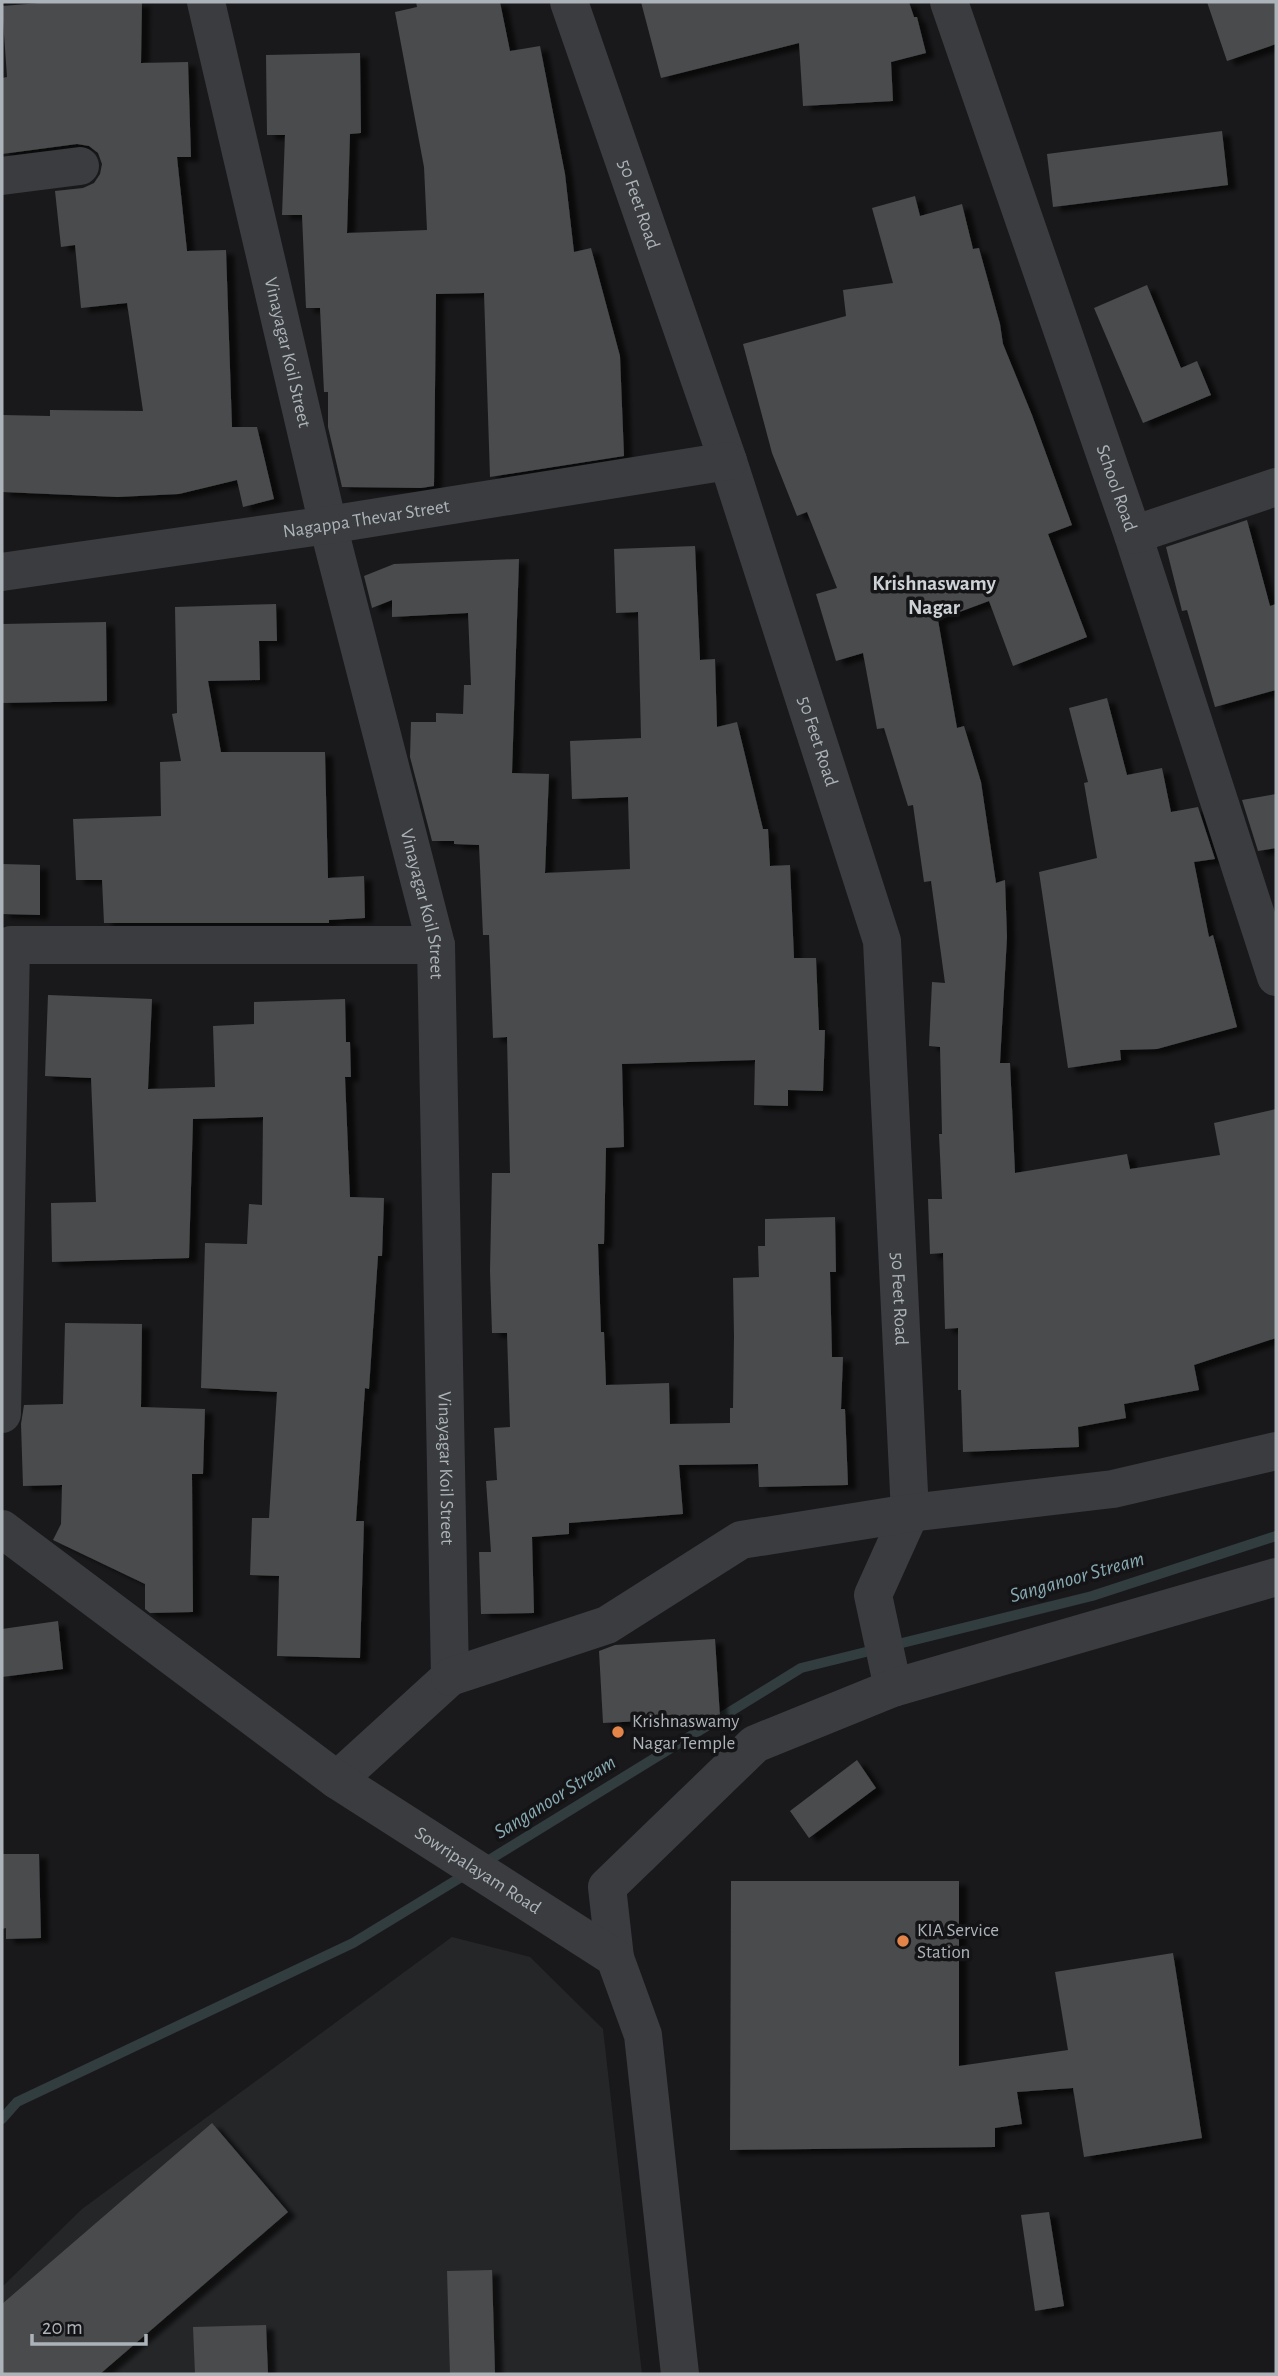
<svg xmlns="http://www.w3.org/2000/svg" width="1278" height="2376" font-family="'Alegreya Sans',sans-serif">
<defs>
<filter id="shadow"><feDropShadow dx="8" dy="4.5" stdDeviation="2" flood-color="#0009"/></filter>
</defs>
<rect width="100%" height="100%" fill="#19191b"/>
<path fill="#252628" d="M 452,1937 L 530,1957 L 603,2029 L 642,2374 L 2,2374 L 2,2287 L 82,2209 Z"/>
<g fill="none" stroke-linecap="round" stroke-linejoin="round">
<path stroke="#323d40" stroke-width="10" d="M 481,1865 L 801,1668 L 1092,1596 L 1276,1536
M 2,2119 L 17,2102 L 353,1943 L 468,1873"/>
</g>
<path fill="#484b4d" filter="url(#shadow)" d="M 52,2 L 142,2 L 141,63 L 188,62 L 191,157 L 177,157 L 187,251 L 226,250 L 232,427 L 257,427 L 274,499 L 243,507 L 237,480 L 179,494 L 118,497 L 2,492 L 2,415 L 50,416 L 50,410 L 143,411 L 127,303 L 81,308 L 75,245 L 61,247 L 55,191 L 83,188 L 94,183 L 100,174 L 102,164 L 98,153 L 89,146 L 77,144 L 2,154 L 2,78 L 7,77 L 2,6 Z
M 416,2 L 500,2 L 510,51 L 540,46 L 565,174 L 574,252 L 591,248 L 620,356 L 624,456 L 490,477 L 484,293 L 436,294 L 434,486 L 421,488 L 342,487 L 328,427 L 328,392 L 324,392 L 320,308 L 306,308 L 302,215 L 282,215 L 285,135 L 267,135 L 266,55 L 360,53 L 361,133 L 350,134 L 347,233 L 427,230 L 424,167 L 395,12 L 417,7 Z
M 641,2 L 909,2 L 914,17 L 917,17 L 926,53 L 891,62 L 893,101 L 803,106 L 799,43 L 661,78 Z
M 1207,2 L 1276,2 L 1276,44 L 1227,61 Z
M 1222,131 L 1228,185 L 1053,207 L 1047,154 Z
M 915,196 L 920,216 L 962,204 L 973,249 L 979,248 L 1000,324 L 1003,344 L 1032,415 L 1072,525 L 1048,534 L 1087,637 L 1013,666 L 989,601 L 938,620 L 957,728 L 964,726 L 981,782 L 996,883 L 1005,880 L 1007,937 L 1000,1063 L 1010,1063 L 1015,1173 L 1127,1154 L 1130,1169 L 1220,1155 L 1214,1123 L 1276,1109 L 1276,1338 L 1194,1365 L 1199,1390 L 1124,1404 L 1126,1418 L 1078,1427 L 1079,1447 L 963,1452 L 961,1390 L 958,1390 L 958,1328 L 945,1329 L 943,1253 L 930,1254 L 928,1199 L 942,1199 L 939,1134 L 942,1134 L 940,1047 L 929,1046 L 932,982 L 945,983 L 931,881 L 924,882 L 913,805 L 908,806 L 884,728 L 877,729 L 863,653 L 836,661 L 816,594 L 837,588 L 807,512 L 797,516 L 772,453 L 743,344 L 846,316 L 843,290 L 893,283 L 872,208 Z
M 1147,285 L 1181,368 L 1197,361 L 1211,395 L 1143,423 L 1094,308 Z
M 1247,520 L 1270,606 L 1276,604 L 1276,690 L 1215,707 L 1187,610 L 1182,611 L 1166,547 Z
M 695,546 L 700,660 L 715,659 L 717,727 L 737,722 L 763,829 L 768,829 L 770,866 L 790,865 L 794,958 L 816,958 L 819,1030 L 825,1030 L 823,1091 L 788,1090 L 788,1106 L 754,1105 L 755,1060 L 622,1064 L 624,1147 L 606,1148 L 604,1244 L 598,1244 L 601,1332 L 604,1332 L 606,1385 L 669,1383 L 670,1424 L 730,1423 L 730,1408 L 733,1408 L 734,1336 L 733,1278 L 759,1277 L 758,1246 L 765,1246 L 765,1219 L 835,1217 L 836,1272 L 830,1272 L 832,1357 L 843,1357 L 841,1409 L 845,1409 L 848,1485 L 759,1487 L 758,1464 L 679,1465 L 683,1514 L 569,1523 L 569,1534 L 532,1537 L 534,1613 L 481,1614 L 479,1552 L 491,1552 L 486,1481 L 497,1480 L 494,1428 L 510,1427 L 507,1333 L 492,1333 L 490,1271 L 492,1173 L 510,1173 L 507,1037 L 493,1038 L 489,935 L 483,935 L 479,845 L 454,844 L 454,841 L 432,841 L 410,757 L 411,722 L 436,722 L 436,713 L 463,714 L 464,685 L 471,685 L 468,613 L 392,617 L 392,600 L 372,608 L 364,576 L 394,564 L 519,559 L 512,773 L 549,774 L 545,873 L 630,869 L 628,797 L 572,799 L 570,741 L 641,738 L 638,612 L 616,613 L 614,549 Z
M 276,604 L 277,641 L 259,641 L 260,680 L 208,681 L 221,752 L 325,752 L 328,878 L 364,876 L 365,918 L 329,920 L 329,923 L 104,923 L 102,880 L 76,880 L 73,819 L 161,816 L 160,762 L 181,761 L 172,714 L 177,713 L 175,607 Z
M 106,622 L 107,701 L 2,703 L 2,624 Z
M 1107,698 L 1127,775 L 1162,768 L 1171,812 L 1198,807 L 1215,859 L 1194,862 L 1209,937 L 1213,935 L 1237,1027 L 1157,1049 L 1120,1050 L 1121,1060 L 1068,1068 L 1039,872 L 1097,858 L 1084,783 L 1088,782 L 1069,708 Z
M 1276,794 L 1276,848 L 1258,851 L 1242,800 Z
M 2,864 L 40,865 L 40,915 L 2,914 Z
M 48,995 L 152,999 L 148,1089 L 215,1087 L 213,1026 L 254,1024 L 254,1002 L 345,999 L 346,1042 L 350,1042 L 351,1077 L 345,1077 L 350,1197 L 384,1198 L 382,1256 L 378,1256 L 369,1389 L 365,1388 L 356,1521 L 364,1521 L 360,1658 L 277,1656 L 279,1576 L 250,1575 L 252,1518 L 269,1518 L 277,1392 L 201,1388 L 205,1243 L 247,1244 L 249,1204 L 262,1205 L 263,1117 L 193,1119 L 189,1258 L 52,1262 L 51,1203 L 96,1202 L 91,1078 L 45,1076 Z
M 65,1323 L 142,1324 L 141,1407 L 205,1409 L 203,1474 L 192,1474 L 193,1612 L 150,1613 L 145,1609 L 145,1584 L 53,1540 L 61,1524 L 62,1485 L 23,1486 L 21,1424 L 24,1405 L 63,1404 Z
M 58,1621 L 63,1669 L 2,1677 L 2,1629 Z
M 715,1639 L 720,1717 L 603,1723 L 599,1651 L 615,1645 Z
M 857,1760 L 876,1788 L 809,1838 L 790,1811 Z
M 2,1854 L 39,1854 L 41,1938 L 6,1939 L 6,1928 L 2,1929 Z
M 731,1881 L 959,1881 L 959,2066 L 1068,2050 L 1055,1972 L 1173,1953 L 1202,2138 L 1084,2157 L 1073,2088 L 1017,2092 L 1022,2124 L 995,2128 L 995,2147 L 730,2150 Z
M 212,2123 L 288,2212 L 100,2374 L 2,2374 L 2,2304 Z
M 1049,2212 L 1064,2306 L 1035,2311 L 1021,2215 Z
M 492,2270 L 495,2374 L 450,2374 L 447,2271 Z
M 266,2325 L 268,2374 L 195,2374 L 193,2327 Z"/>
<g fill="none" stroke-linecap="round" stroke-linejoin="round">
<g stroke="#3a3c3f" stroke-width="38">
<path id="s1" d="M 206,2 L 328,525 L 436,945 L 450,1677 L 337,1780"/>
<path id="s2" d="M 569,2 L 728,461 L 882,941 L 910,1513 L 873,1595 L 893,1688"/>
<path id="s3" d="M 949,2 L 1133,535 L 1276,977"/>
<path d="M 2,176 L 80,166"/>
<path d="M 1133,535 L 1276,487"/>
<path id="s4" d="M 2,572 L 328,525 L 728,461"/>
<path d="M 2,1414 L 11,945 L 436,945"/>
<path d="M 450,1677 L 607,1625 L 741,1540 L 910,1513 L 1113,1489 L 1276,1451"/>
<path d="M 615,1958 L 607,1887 L 755,1744 L 893,1688 L 1276,1577"/>
</g>
<path stroke="#3a3c3f" stroke-width="38" id="s5" d="M 2,1529 L 337,1780 L 615,1958 L 643,2035 L 680,2374"/>
</g>
<g fill="#e38449" stroke="#141416" stroke-width="2.5">
<circle cx="618" cy="1732" r="7"/>
<circle cx="903" cy="1941" r="7"/>
</g>
<g text-anchor="middle" dominant-baseline="central" stroke-width="7" stroke-linejoin="round" paint-order="stroke">
<g font-size="19" fill="#acb4b9" stroke="#141416">
<text stroke="none"><textPath href="#s2" startOffset="214">50 Feet Road</textPath></text>
<text stroke="none"><textPath href="#s1" startOffset="360">Vinayagar Koil Street</textPath></text>
<text stroke="none"><textPath href="#s3" startOffset="514">School Road</textPath></text>
<text stroke="none"><textPath href="#s4" startOffset="368">Nagappa Thevar Street</textPath></text>
<text stroke="none"><textPath href="#s2" startOffset="780">50 Feet Road</textPath></text>
<text stroke="none"><textPath href="#s1" startOffset="928">Vinayagar Koil Street</textPath></text>
<text stroke="none"><textPath href="#s2" startOffset="1348">50 Feet Road</textPath></text>
<text stroke="none"><textPath href="#s1" startOffset="1494">Vinayagar Koil Street</textPath></text>
<text stroke="none"><textPath href="#s5" startOffset="586">Sowripalayam Road</textPath></text>
</g>
<g font-size="19" fill="#acb4b9" stroke="#141416" text-anchor="start">
<text x="632" y="1721">Krishnaswamy<tspan x="632" dy="22">Nagar Temple</tspan></text>
<text x="917" y="1930">KIA Service<tspan x="917" dy="22">Station</tspan></text>
</g>
<g font-size="21" font-weight="bold" fill="#cdd2d6" stroke="#141416">
<text x="934" y="583">Krishnaswamy<tspan x="934" dy="24">Nagar</tspan></text>
</g>
<g font-size="21" font-style="italic" fill="#87a9b1" stroke="#141416">
<text transform="translate(1077 1577) rotate(-16)">Sanganoor Stream</text>
<text transform="translate(555 1797) rotate(-32)">Sanganoor Stream</text>
</g>
</g>
<rect width="1278" height="2376" fill="none" stroke="#acb4b9" stroke-width="7"/>
<path d="M32 2334v10h114v-10" fill="none" stroke="#acb4b9" stroke-width="3.5"/>
<text x="42" y="2334" font-size="21" fill="#acb4b9" stroke="#141416" stroke-width="5" paint-order="stroke">20 m</text>
</svg>
